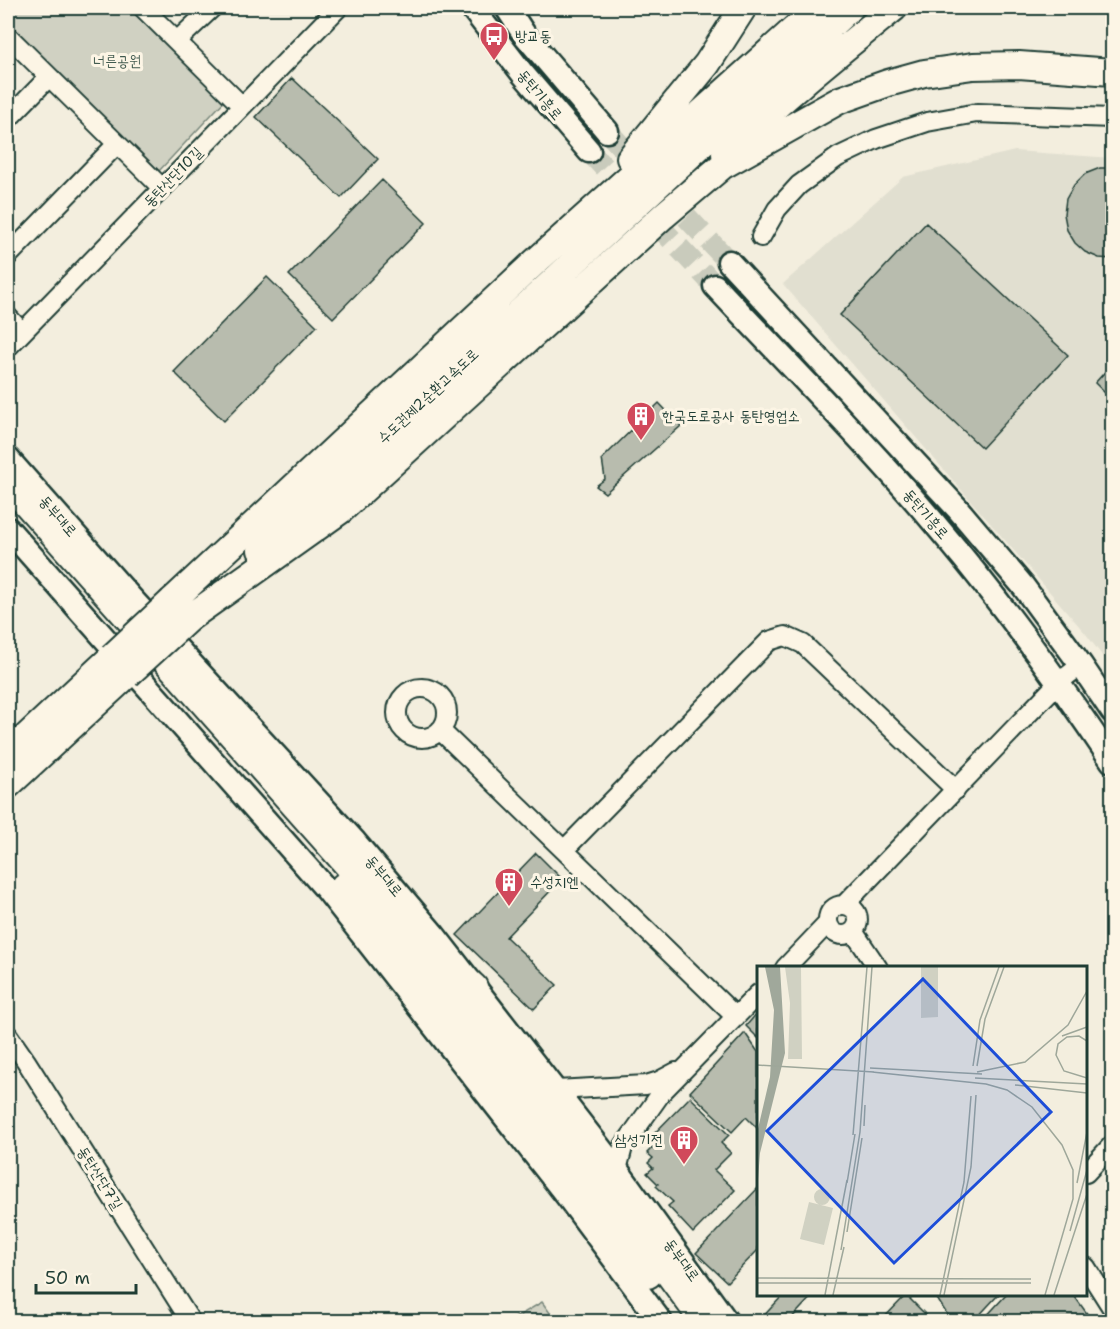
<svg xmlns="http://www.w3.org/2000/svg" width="1120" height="1329" font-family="'Shantell Sans','Poor Story',sans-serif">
<rect width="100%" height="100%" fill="#f3eede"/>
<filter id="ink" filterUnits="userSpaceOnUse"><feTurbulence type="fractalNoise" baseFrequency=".0167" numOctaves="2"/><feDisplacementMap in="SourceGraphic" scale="12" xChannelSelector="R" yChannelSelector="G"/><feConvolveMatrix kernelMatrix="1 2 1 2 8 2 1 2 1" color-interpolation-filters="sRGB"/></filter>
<g filter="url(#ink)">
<path fill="#e1dfd0" d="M 1015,151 L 1112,158 L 1112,669 L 1086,634 L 783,284 L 903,177 Z"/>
<path fill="#d0d1c2" stroke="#78877b" stroke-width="1.5" d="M 8,8 L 134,8 L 227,98 L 159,171 L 8,24 Z
M 542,1302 L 556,1321 L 510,1321 Z"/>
<path fill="#b8bcae" stroke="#1f3d34" stroke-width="1.5" d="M 292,78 L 378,159 L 341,198 L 256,117 Z
M 1100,168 L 1112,168 L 1112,259 L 1099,258 L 1085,252 L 1075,243 L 1067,230 L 1064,214 L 1066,199 L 1074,185 L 1085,174 Z
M 382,180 L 426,223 L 333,318 L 289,275 Z
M 926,223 L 1068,355 L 982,448 L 840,315 Z
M 267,277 L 317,326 L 224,421 L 174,372 Z
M 1112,364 L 1112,400 L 1095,383 Z
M 659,403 L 681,426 L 605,493 L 596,486 L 605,479 L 602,459 Z
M 536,853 L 562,879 L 506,937 L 557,985 L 534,1009 L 457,935 Z
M 758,1012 L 758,1038 L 746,1026 Z
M 745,1033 L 758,1052 L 758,1129 L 746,1117 L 732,1132 L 690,1092 Z
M 690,1097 L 729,1135 L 721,1143 L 731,1153 L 714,1170 L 735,1190 L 693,1233 L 668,1206 L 673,1202 L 656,1186 L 658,1184 L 647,1173 L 653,1168 L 648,1163 L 653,1158 L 647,1153 L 652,1148 L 646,1142 Z
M 758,1188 L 758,1250 L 727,1282 L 696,1253 Z
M 784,1294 L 814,1294 L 788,1322 L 758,1322 Z
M 934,1294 L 999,1294 L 973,1322 L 952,1322 Z
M 1007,1294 L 1073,1294 L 1093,1322 L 981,1322 Z
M 906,1295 L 933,1322 L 880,1322 Z"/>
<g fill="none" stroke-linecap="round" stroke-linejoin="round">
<path stroke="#c9cbbc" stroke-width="22" stroke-dasharray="22 11" stroke-linecap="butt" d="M 607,131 L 642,169
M 589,151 L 715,286
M 664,193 L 729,262"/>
<g stroke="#1f3d34" stroke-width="22">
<path id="minor" d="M 143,8 L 242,106
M 8,36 L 162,188
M 177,41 L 212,8
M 8,119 L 49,77
M 761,237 L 777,209 L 799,185 L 838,157 L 876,139 L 927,122 L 977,113 L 1112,118
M 8,256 L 117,144
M 8,317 L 22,332
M 8,347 L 338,8
M397 713a25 25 0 1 1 50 0a25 25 0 1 1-50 0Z
M 440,730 L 736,1017
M 564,850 L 769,641 L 785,636 L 803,644 L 956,790
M 845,904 L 1059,682 L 1081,665
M828 920a15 15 0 1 1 30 0a15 15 0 1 1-30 0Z
M 853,931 L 878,968
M 785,968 L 827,924
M 8,1035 L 26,1061 L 191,1322
M 556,1090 L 646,1085 L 659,1081 L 676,1072
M 617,1170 L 623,1147 L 662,1092 L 758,994
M 1086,1173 L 1112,1145
M 1086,1267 L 1112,1308"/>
</g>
<g stroke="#1f3d34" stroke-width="27">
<path id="major" d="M 472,8 L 523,74 L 589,151
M 507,8 L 524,34 L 607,131
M 729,262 L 957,508 L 1023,586 L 1081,665 L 1112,711
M 715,286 C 791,367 870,446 941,531 C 1003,604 1059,682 1112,761
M 8,459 L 130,597 L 355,842 L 434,935 L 617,1170 L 727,1322
M 8,529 L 327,890 L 567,1196 L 661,1322"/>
</g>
<g stroke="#1f3d34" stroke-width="30">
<path id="highway" d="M 725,154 C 778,101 836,55 894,8
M 630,158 L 707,64 L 743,8
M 8,483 L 399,923 L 569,1138 L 704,1322
M 261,550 L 850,8
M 172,601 L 534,263 L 818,8
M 189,618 L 341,510 L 663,216 L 722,166 L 840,100 L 888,83 L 924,73 L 973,66 L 1019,65 L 1112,72
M 8,754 L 112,657
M 8,785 L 127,675
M 344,886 L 552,1148 L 648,1275
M 440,957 L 474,987"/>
</g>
<use href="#minor" stroke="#fcf5e5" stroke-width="18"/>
<use href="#major" stroke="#fcf5e5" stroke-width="22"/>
<use href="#highway" stroke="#fcf5e5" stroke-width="26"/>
<g stroke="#1f3d34" stroke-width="30" stroke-linecap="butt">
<path id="highway-bridge" d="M 112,657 L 172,601
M 127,675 L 189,618"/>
</g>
<use href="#highway-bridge" stroke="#fcf5e5" stroke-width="26"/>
</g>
</g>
<defs>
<g id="bus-pin" transform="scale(1.5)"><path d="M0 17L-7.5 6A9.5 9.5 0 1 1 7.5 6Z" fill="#d1495b" stroke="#fcf5e5"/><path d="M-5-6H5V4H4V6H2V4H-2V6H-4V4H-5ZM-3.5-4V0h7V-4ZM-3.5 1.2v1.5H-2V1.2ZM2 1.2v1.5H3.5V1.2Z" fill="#fff"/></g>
<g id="building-pin" transform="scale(1.5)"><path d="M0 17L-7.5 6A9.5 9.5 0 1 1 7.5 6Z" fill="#d1495b" stroke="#fcf5e5"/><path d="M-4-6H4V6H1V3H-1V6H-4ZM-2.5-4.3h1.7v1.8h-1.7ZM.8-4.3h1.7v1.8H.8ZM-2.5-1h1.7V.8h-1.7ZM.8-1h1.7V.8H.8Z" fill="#fff"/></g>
</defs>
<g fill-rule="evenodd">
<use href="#bus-pin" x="494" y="36"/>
<use href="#building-pin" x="641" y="416"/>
<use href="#building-pin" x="509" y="882"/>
<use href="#building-pin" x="684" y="1140"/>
</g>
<g text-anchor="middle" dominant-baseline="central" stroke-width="6" stroke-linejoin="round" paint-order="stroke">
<g font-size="15" fill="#1f3d34" stroke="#fcf5e5" text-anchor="start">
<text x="515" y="36">방교동</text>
<text x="662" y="416">한국도로공사 동탄영업소</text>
<text x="530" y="882">수성지엔</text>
<text x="663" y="1140" text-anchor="end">삼성기전</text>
</g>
<g font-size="15" fill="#425b50" stroke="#fcf5e5">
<text x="117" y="61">너른공원</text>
</g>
<g font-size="15" fill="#1f3d34" stroke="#fcf5e5">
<text transform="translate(540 95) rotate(50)">동탄기흥로</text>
<text transform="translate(173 177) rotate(-46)">동탄산단10길</text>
<text transform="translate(428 396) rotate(-43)">수도권제2순환고속도로</text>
<text transform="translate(926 514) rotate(49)">동탄기흥로</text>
<text transform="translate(58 516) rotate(49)">동부대로</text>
<text transform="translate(384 876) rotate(50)">동부대로</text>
<text transform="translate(100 1178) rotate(58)">동탄산단7길</text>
<text transform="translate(682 1260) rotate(54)">동부대로</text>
</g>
</g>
<g transform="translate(757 966)">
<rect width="330" height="330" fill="#f3eede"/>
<path d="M 28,1 L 44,1 L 45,93 L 31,93 L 33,37 ZM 164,1 L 181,1 L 181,51 L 164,52 ZM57 231a8 8 0 1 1 16 0a8 8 0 1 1-16 0ZM 52,236 L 76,242 L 67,279 L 43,273 Z" fill="#d0d1c2"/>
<path d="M 8,1 L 23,1 L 28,87 L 3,187 L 0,226 L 0,167 L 13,111 L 17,44 Z" fill="#a0a89b"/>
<path fill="none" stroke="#9ea79a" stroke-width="1.5" d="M 305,70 L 330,61M 330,75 L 322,70 L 310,71 L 301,78 L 299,89 L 307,105 L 330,112M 0,99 L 117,106M 216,100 L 223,54 L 242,1M 220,100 L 228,53 L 247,1M 113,102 L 225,108M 115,106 L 229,118 L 250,124 L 275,141 L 305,179 L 316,204 L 316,233 L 288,329M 220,106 L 268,96 L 311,59 L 330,25M 218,112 L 330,118M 258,119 L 330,127M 107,160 L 108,139M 96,169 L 110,1M 90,217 L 98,168M 320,217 L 330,166M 313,265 L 330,204M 90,266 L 105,172M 84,284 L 103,166 L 115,1M 0,312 L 274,313M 0,317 L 274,317M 68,329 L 90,214M 76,329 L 87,281M 183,329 L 207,216 L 214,130M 187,329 L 214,201 L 219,129M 297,329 L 330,228"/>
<path fill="#1d4ed8" fill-opacity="0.15" stroke="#1d4ed8" stroke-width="3" d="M 166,13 L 294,146 L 137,297 L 10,165 Z"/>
<rect width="330" height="330" fill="none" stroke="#1f3d34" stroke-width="3"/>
</g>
<rect width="1120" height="1329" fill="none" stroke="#fcf5e5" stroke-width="30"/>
<rect x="15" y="15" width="1090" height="1299" fill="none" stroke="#1f3d34" stroke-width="2" filter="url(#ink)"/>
<path d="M36 1284v9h100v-9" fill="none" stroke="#1f3d34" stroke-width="3"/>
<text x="45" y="1284" font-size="18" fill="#1f3d34" stroke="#fcf5e5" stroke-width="4.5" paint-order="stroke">50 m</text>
</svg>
